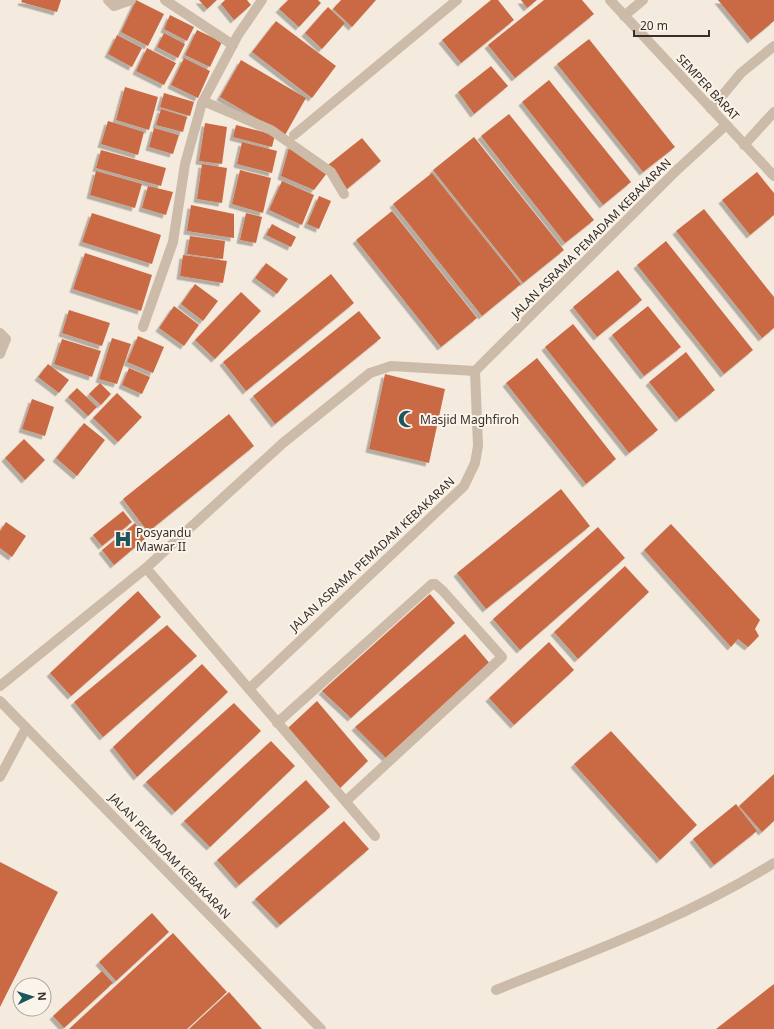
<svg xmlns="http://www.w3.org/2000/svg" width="774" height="1029" font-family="'Noto Sans',sans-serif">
<defs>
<filter id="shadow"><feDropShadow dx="-3.5" dy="3.5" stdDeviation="0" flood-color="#0004"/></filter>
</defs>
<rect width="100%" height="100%" fill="#f4eade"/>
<path fill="#ca6b45" filter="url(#shadow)" d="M 22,0 L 61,0 L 57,12 L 21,2 Z
M 136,0 L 164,14 L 148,46 L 121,32 Z
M 199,0 L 217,0 L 207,9 Z
M 225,0 L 247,0 L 251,5 L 234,20 L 221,4 Z
M 288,0 L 318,0 L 321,3 L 299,27 L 279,9 Z
M 341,0 L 376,0 L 352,27 L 333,9 Z
M 491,0 L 498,0 L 514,20 L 461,63 L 442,40 Z
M 521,0 L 537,0 L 527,8 Z
M 544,0 L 582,0 L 594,14 L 515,78 L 488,45 Z
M 718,0 L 774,0 L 774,21 L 751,40 Z
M 328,7 L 345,23 L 322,49 L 305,33 Z
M 170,15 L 194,27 L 187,41 L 164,29 Z
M 276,21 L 336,66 L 312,98 L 252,52 Z
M 197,30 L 222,42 L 210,67 L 185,55 Z
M 164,33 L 185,44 L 178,58 L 157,47 Z
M 117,35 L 142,48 L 132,67 L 108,54 Z
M 589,39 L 675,147 L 643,172 L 557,64 Z
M 147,48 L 176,63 L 164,85 L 136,71 Z
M 184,58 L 210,71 L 198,98 L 171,85 Z
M 241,60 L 306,98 L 285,135 L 220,97 Z
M 491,66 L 508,86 L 474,114 L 458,92 Z
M 549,80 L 631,182 L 603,205 L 522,102 Z
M 125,87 L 158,97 L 149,130 L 116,120 Z
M 164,93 L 194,102 L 190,116 L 160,107 Z
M 161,109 L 187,117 L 183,132 L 156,125 Z
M 509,114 L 594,220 L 565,243 L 481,136 Z
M 108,121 L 144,132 L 138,155 L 101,144 Z
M 205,123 L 227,127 L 222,164 L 199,161 Z
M 236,125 L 275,135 L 272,147 L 233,137 Z
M 154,128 L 179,135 L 173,154 L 149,147 Z
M 474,137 L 564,250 L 523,283 L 433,170 Z
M 362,138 L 381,161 L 347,189 L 328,165 Z
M 242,142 L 277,151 L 272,173 L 237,164 Z
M 290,144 L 327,173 L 314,190 L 281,176 Z
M 101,150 L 166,168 L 161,186 L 96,168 Z
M 202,164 L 227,168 L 222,203 L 197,199 Z
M 240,170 L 271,178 L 263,213 L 232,204 Z
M 96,171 L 142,184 L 135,208 L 90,195 Z
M 757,172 L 774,193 L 774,215 L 750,235 L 722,200 Z
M 432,173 L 521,284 L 482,316 L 393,204 Z
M 282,181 L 314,195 L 302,225 L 269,210 Z
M 148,186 L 173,192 L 166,215 L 142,208 Z
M 319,196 L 331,201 L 319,229 L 307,224 Z
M 191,205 L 234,214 L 234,238 L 187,231 Z
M 704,209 L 774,297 L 774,328 L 762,338 L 676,231 Z
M 392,211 L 477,318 L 441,347 L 356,240 Z
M 92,213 L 161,235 L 152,264 L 82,242 Z
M 246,213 L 262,217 L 256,243 L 240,240 Z
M 272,224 L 296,237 L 291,247 L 266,235 Z
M 190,236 L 225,241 L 223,259 L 187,254 Z
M 666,241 L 753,350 L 724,374 L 637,265 Z
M 85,253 L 152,275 L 141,311 L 73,289 Z
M 183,255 L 227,261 L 223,283 L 180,276 Z
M 266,263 L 288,279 L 277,294 L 255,278 Z
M 618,270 L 642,300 L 597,337 L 573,307 Z
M 331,274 L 354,303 L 246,391 L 223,362 Z
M 195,284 L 218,301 L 203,321 L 181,304 Z
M 241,292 L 261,311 L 215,359 L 195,340 Z
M 174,306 L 199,325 L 184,346 L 159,328 Z
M 648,306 L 681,347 L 644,376 L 612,335 Z
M 69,310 L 110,323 L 102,346 L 62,333 Z
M 359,311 L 381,338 L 275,424 L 253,396 Z
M 573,324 L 658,430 L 629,453 L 545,347 Z
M 138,336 L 164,347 L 153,373 L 127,362 Z
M 112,338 L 131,344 L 117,384 L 99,379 Z
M 62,339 L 101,351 L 92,377 L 54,364 Z
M 686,352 L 715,390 L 679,419 L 649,382 Z
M 537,358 L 616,459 L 586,484 L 506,383 Z
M 48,364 L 69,380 L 59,393 L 38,377 Z
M 129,368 L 150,377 L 142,394 L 122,385 Z
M 385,374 L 445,389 L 429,463 L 369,449 Z
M 100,383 L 111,394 L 101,405 L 89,394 Z
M 77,388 L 97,407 L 88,416 L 68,397 Z
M 117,393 L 142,417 L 118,442 L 93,418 Z
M 32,399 L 54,407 L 45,436 L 22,429 Z
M 229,414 L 254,446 L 148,532 L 123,499 Z
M 84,423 L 105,440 L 77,476 L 56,458 Z
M 24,439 L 45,460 L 25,480 L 5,458 Z
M 561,489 L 590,526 L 486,609 L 457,573 Z
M 123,511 L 132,522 L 102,546 L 93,535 Z
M 6,522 L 26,536 L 12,557 L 0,548 L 0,531 Z
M 135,523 L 146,538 L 114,565 L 102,550 Z
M 671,524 L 760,620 L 755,629 L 759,636 L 748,647 L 738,639 L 731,647 L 644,550 Z
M 598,527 L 625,558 L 520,650 L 493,619 Z
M 625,566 L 649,592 L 578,659 L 554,632 Z
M 138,591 L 161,617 L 71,696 L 50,673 Z
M 430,594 L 455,623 L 351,718 L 322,691 Z
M 167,625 L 197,656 L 103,737 L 74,702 Z
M 465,634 L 491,665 L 386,758 L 355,727 Z
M 549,642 L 574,670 L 514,725 L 489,698 Z
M 202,664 L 228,692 L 137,777 L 113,747 Z
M 317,701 L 368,761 L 339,789 L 286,730 Z
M 234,703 L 261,731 L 175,812 L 146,782 Z
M 611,731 L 697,825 L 660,860 L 574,764 Z
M 271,741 L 295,766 L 210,847 L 184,821 Z
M 774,774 L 774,821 L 762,832 L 739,806 Z
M 306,780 L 330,807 L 239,885 L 217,860 Z
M 736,804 L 757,831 L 714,865 L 693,839 Z
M 344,821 L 369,849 L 280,925 L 255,899 Z
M 0,862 L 58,892 L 0,1007 Z
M 152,913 L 169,932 L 116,981 L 99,962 Z
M 173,933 L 227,992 L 187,1029 L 69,1029 Z
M 102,971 L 113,983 L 64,1028 L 53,1016 Z
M 774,984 L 774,1029 L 716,1029 Z
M 229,992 L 262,1029 L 189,1029 Z"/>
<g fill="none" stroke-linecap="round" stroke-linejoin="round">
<path stroke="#ccbba9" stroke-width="10" d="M 711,109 L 741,73 L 774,46
M 744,145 L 774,112
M 0,333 L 6,339 L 0,354
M 249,689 L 375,836
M 277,723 L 432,584 L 435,584 L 443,591 L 502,657 L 346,801
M 0,777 L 26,728
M 496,990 C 591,952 687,917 774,863"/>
<path stroke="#ccbba9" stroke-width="10" d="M 108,0 L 114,6 L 131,0
M 165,0 L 233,45
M 203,101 L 271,130 L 331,172 L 344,194
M 294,135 L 457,0
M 143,327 L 173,242 L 185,164 L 202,103 L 238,35 L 262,0
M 146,568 L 249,689 L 464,486 L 475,463 L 478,446 L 475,371
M 0,686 L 146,568 L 283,443 L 370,373 L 391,366 L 475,371 L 678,169 L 726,125
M 0,701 L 321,1029"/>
<path stroke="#ccbba9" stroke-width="10" d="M 610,0 L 774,176
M 624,16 L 643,0"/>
</g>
<defs>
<g id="mosque-bare" transform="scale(1.38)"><path d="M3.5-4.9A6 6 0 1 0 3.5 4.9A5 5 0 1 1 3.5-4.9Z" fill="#1c565d" stroke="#fbf4eb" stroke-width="2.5" paint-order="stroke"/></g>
<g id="hospital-bare" transform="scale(1.38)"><path d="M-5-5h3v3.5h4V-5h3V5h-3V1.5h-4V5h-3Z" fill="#1c565d" stroke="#fbf4eb" stroke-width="2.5" paint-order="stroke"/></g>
</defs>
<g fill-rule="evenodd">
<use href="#mosque-bare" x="407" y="419"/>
<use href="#hospital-bare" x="123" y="539"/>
</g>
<g text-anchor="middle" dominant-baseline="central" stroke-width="4" stroke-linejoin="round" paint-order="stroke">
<g font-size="12" fill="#392f29" stroke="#fbf4eb">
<text transform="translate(708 87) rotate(47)">SEMPER BARAT</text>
<text transform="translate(591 238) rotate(-45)">JALAN ASRAMA PEMADAM KEBAKARAN</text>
<text transform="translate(372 554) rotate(-43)">JALAN ASRAMA PEMADAM KEBAKARAN</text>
<text transform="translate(170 856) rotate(46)">JALAN PEMADAM KEBAKARAN</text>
</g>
<g font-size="12" fill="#392f29" stroke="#fbf4eb" text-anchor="start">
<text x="420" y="419">Masjid Maghfiroh</text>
<text x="136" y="532">Posyandu<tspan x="136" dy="14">Mawar II</tspan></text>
</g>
</g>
<g transform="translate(32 997) rotate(86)"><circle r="19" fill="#fbf4eb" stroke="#ada59d"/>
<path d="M0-3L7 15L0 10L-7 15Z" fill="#1c565d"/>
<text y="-6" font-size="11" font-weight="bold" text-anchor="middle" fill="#392f29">N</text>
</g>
<path d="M634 30v6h75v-6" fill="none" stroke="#392f29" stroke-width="2"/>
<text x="640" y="30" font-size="12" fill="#392f29" stroke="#fbf4eb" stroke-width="3" paint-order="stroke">20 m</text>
</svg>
